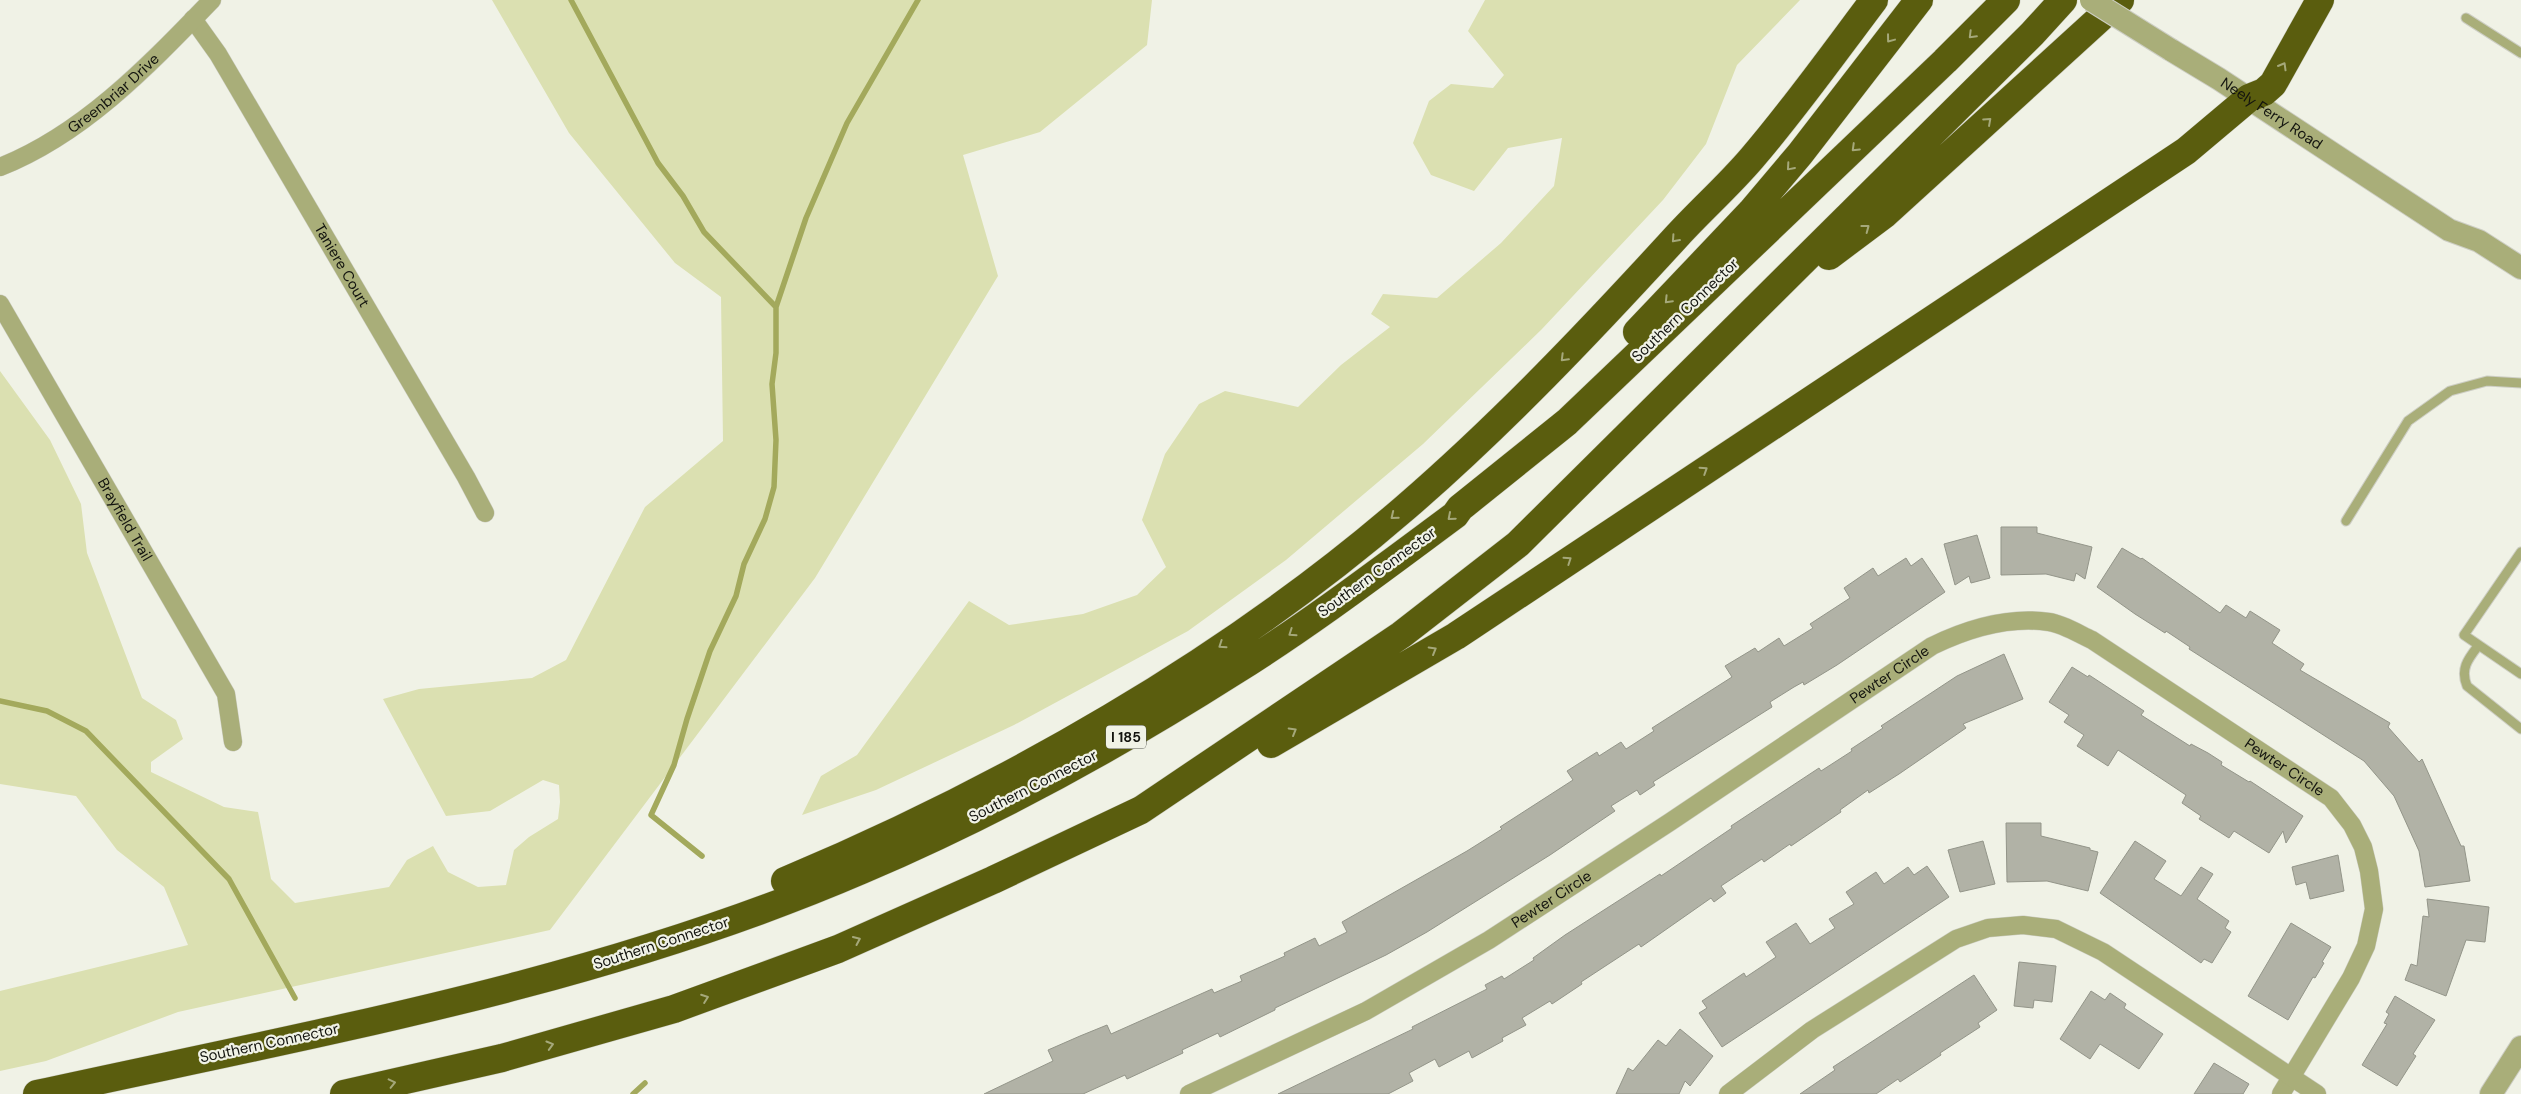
<svg xmlns="http://www.w3.org/2000/svg" width="2521" height="1094" font-family="'DM Sans',sans-serif">
<rect width="100%" height="100%" fill="#f0f2e6"/>
<path fill="#dbe0b1" d="M 492,0 L 1152,0 L 1147,45 L 1040,132 L 963,155 L 998,276 L 815,578 L 550,930 L 178,1012 L 46,1061 L 0,1071 L 0,991 L 188,945 L 164,887 L 117,850 L 76,796 L 0,784 L 0,371 L 50,440 L 81,504 L 87,553 L 142,698 L 176,720 L 183,739 L 151,762 L 151,772 L 224,807 L 258,812 L 271,879 L 295,903 L 389,887 L 407,860 L 433,846 L 448,872 L 478,887 L 506,885 L 514,850 L 529,837 L 558,819 L 560,802 L 559,785 L 543,780 L 490,811 L 446,816 L 383,699 L 419,689 L 532,678 L 566,660 L 645,507 L 723,441 L 721,297 L 675,263 L 569,133 Z
M 1485,0 L 1800,0 L 1737,65 L 1706,144 L 1663,200 L 1542,329 L 1423,444 L 1286,560 L 1188,631 L 1014,725 L 876,790 L 802,815 L 821,776 L 857,755 L 969,601 L 1009,625 L 1083,614 L 1137,595 L 1166,567 L 1142,520 L 1165,454 L 1199,404 L 1225,391 L 1298,407 L 1341,365 L 1390,327 L 1371,314 L 1383,294 L 1437,298 L 1501,243 L 1554,186 L 1562,138 L 1508,148 L 1474,191 L 1431,175 L 1413,143 L 1429,101 L 1451,84 L 1493,88 L 1504,75 L 1468,31 Z"/>
<g fill="none" stroke-linecap="round" stroke-linejoin="round">
<path stroke="#a3a95c" stroke-width="5.5" d="M 571,0 L 658,163 L 683,196 L 704,232 L 776,307
M 0,701 L 47,711 L 86,731 L 229,879 L 295,998
M 702,856 L 651,815 L 674,765 L 687,719 L 710,651 L 736,596 L 744,564 L 765,519 L 774,487 L 776,440 L 772,384 L 776,353 L 776,307 L 806,218 L 847,123 L 918,0
M 633,1094 L 645,1083"/>
</g>
<path fill="#b1b2a6" stroke="#939589" d="M 2001,527 L 2037,527 L 2037,533 L 2092,547 L 2085,579 L 2076,573 L 2074,581 L 2046,574 L 2001,575 Z
M 1977,535 L 1990,578 L 1971,583 L 1969,576 L 1955,585 L 1944,544 Z
M 2122,548 L 2141,559 L 2142,558 L 2220,613 L 2226,605 L 2246,618 L 2250,611 L 2280,630 L 2272,643 L 2304,664 L 2300,670 L 2390,723 L 2388,727 L 2419,762 L 2422,759 L 2461,846 L 2464,846 L 2470,881 L 2425,887 L 2419,851 L 2394,796 L 2364,761 L 2189,649 L 2190,647 L 2166,631 L 2165,633 L 2135,614 L 2097,587 Z
M 1906,558 L 1911,566 L 1922,558 L 1945,592 L 1837,665 L 1804,685 L 1803,682 L 1794,687 L 1770,702 L 1772,707 L 1653,782 L 1655,785 L 1640,795 L 1637,790 L 1611,806 L 1615,811 L 1550,855 L 1427,932 L 1386,955 L 1275,1008 L 1275,1010 L 1220,1037 L 1218,1033 L 1182,1050 L 1183,1053 L 1127,1079 L 1125,1075 L 1083,1094 L 984,1094 L 1053,1061 L 1048,1050 L 1080,1036 L 1107,1025 L 1111,1034 L 1212,989 L 1214,993 L 1242,981 L 1240,976 L 1285,956 L 1284,953 L 1315,938 L 1319,946 L 1347,932 L 1342,922 L 1467,851 L 1502,829 L 1500,827 L 1573,780 L 1567,771 L 1597,752 L 1599,756 L 1621,742 L 1626,749 L 1654,731 L 1652,728 L 1732,677 L 1725,666 L 1755,648 L 1758,652 L 1779,638 L 1784,646 L 1813,628 L 1810,624 L 1850,598 L 1844,588 L 1873,568 L 1878,576 Z
M 2004,654 L 2023,699 L 1963,724 L 1966,728 L 1899,774 L 1869,793 L 1868,790 L 1840,810 L 1841,812 L 1791,846 L 1790,844 L 1764,862 L 1762,859 L 1721,886 L 1726,893 L 1714,902 L 1711,898 L 1641,947 L 1639,944 L 1581,982 L 1582,984 L 1552,1004 L 1550,1001 L 1522,1018 L 1526,1025 L 1502,1038 L 1503,1041 L 1472,1058 L 1469,1051 L 1439,1067 L 1435,1059 L 1409,1073 L 1413,1081 L 1388,1094 L 1278,1094 L 1413,1029 L 1412,1027 L 1487,989 L 1485,985 L 1502,976 L 1504,979 L 1534,960 L 1533,958 L 1565,935 L 1660,874 L 1661,876 L 1732,828 L 1731,826 L 1819,768 L 1821,771 L 1852,751 L 1851,749 L 1883,728 L 1881,726 L 1957,676 Z
M 2072,667 L 2088,677 L 2089,675 L 2144,711 L 2141,715 L 2190,746 L 2191,744 L 2208,753 L 2222,762 L 2221,765 L 2249,782 L 2250,781 L 2303,816 L 2286,843 L 2283,831 L 2269,853 L 2234,831 L 2229,838 L 2199,819 L 2201,816 L 2182,803 L 2186,795 L 2118,750 L 2108,766 L 2077,746 L 2084,735 L 2064,722 L 2069,715 L 2049,702 Z
M 2006,823 L 2041,823 L 2041,836 L 2090,848 L 2090,850 L 2098,852 L 2088,891 L 2047,881 L 2007,882 Z
M 1983,841 L 1995,884 L 1960,892 L 1948,850 Z
M 2135,841 L 2166,861 L 2154,879 L 2181,896 L 2201,867 L 2213,874 L 2197,899 L 2229,921 L 2225,928 L 2231,932 L 2212,963 L 2204,959 L 2201,963 L 2100,893 Z
M 2338,855 L 2344,891 L 2310,899 L 2306,882 L 2296,885 L 2292,867 Z
M 1927,866 L 1949,897 L 1722,1047 L 1699,1013 L 1707,1008 L 1702,1001 L 1744,973 L 1746,977 L 1776,957 L 1766,942 L 1796,923 L 1810,944 L 1835,928 L 1829,919 L 1854,904 L 1846,892 L 1876,872 L 1884,884 L 1908,867 L 1914,875 Z
M 2427,899 L 2489,907 L 2485,942 L 2466,940 L 2446,996 L 2405,980 L 2411,964 L 2417,966 L 2423,916 L 2429,917 Z
M 2291,923 L 2331,947 L 2322,962 L 2324,963 L 2315,978 L 2313,977 L 2288,1020 L 2248,996 Z
M 2019,962 L 2056,966 L 2052,1002 L 2034,1000 L 2033,1008 L 2014,1006 Z
M 1974,975 L 1997,1010 L 1978,1023 L 1980,1027 L 1940,1053 L 1941,1055 L 1900,1082 L 1898,1079 L 1876,1094 L 1800,1094 L 1835,1070 L 1833,1067 Z
M 2091,991 L 2105,1000 L 2110,993 L 2126,1004 L 2124,1008 L 2163,1034 L 2139,1069 L 2100,1044 L 2090,1059 L 2060,1039 Z
M 2395,996 L 2435,1020 L 2413,1054 L 2416,1056 L 2397,1086 L 2362,1065 L 2387,1024 L 2384,1023 L 2389,1014 L 2386,1012 Z
M 1680,1029 L 1713,1056 L 1690,1086 L 1685,1081 L 1679,1094 L 1616,1094 L 1628,1068 L 1633,1071 L 1658,1040 L 1666,1046 Z
M 2214,1063 L 2249,1084 L 2243,1094 L 2194,1094 Z"/>
<g fill="none" stroke-linecap="round" stroke-linejoin="round">
<g stroke="#cdcec4" stroke-width="11">
<path id="service" d="M 2466,18 L 2521,53
M 2346,521 L 2408,421 L 2450,391 L 2487,381 L 2521,383
M 2521,552 L 2464,635 L 2521,674
M 2478,646 C 2468,659 2460,669 2467,686 L 2521,729"/>
</g>
<g stroke="#cdcec4" stroke-width="19">
<g id="minor">
<path id="s1" d="M 193,19 L 218,54 L 466,477 L 485,513"/>
<path id="s2" d="M 0,167 C 84,134 150,64 212,0"/>
<path id="s3" d="M 0,304 L 226,694 L 233,742"/>
<path id="s4" d="M 1189,1094 L 1366,1011 L 1489,940 L 1670,822 L 1932,646 C 1969,628 2008,616 2049,622 C 2063,624 2079,634 2092,640 L 2331,798 L 2352,825 L 2363,847 L 2369,871 L 2374,909 L 2366,946 L 2351,978 L 2281,1094"/>
<path d="M 1728,1094 L 1812,1030 L 1956,939 L 1988,928 L 2023,925 L 2056,929 L 2103,952 L 2317,1094"/>
</g>
</g>
<g stroke="#cdcec4" stroke-width="24">
<g id="tertiary">
<path id="s5" d="M 2171,50 L 2219,79 L 2449,230 L 2479,241 L 2521,268"/>
<path d="M 2491,1094 L 2521,1047"/>
</g>
</g>
<g stroke="#cdcec4" stroke-width="29">
<path id="motorway" d="M 1829,256 L 1885,214 L 2120,0
M 1637,332 L 1751,212 L 1800,154 L 1919,0
M 1271,744 L 1456,636 L 2186,151 L 2249,98 L 2264,92 L 2273,84 L 2320,0
M 785,881 C 1004,789 1227,662 1406,507 C 1503,423 1591,330 1678,235 C 1702,209 1729,185 1752,158 C 1795,108 1834,53 1874,0
M 37,1094 C 315,1033 600,983 862,870 C 991,815 1115,747 1233,672 C 1310,624 1382,569 1455,515 L 1460,508 L 1567,422 L 1945,61 L 2006,0
M 344,1094 L 502,1058 L 674,1009 L 838,949 L 993,880 L 1141,810 L 1401,635 L 1518,544 L 2032,34 L 2063,0"/>
</g>
<use href="#service" stroke="#a9ae79" stroke-width="9"/>
<use href="#minor" stroke="#a9ae79" stroke-width="18"/>
<use href="#tertiary" stroke="#a9ae79" stroke-width="22"/>
<use href="#motorway" stroke="#5a5d0e" stroke-width="28"/>
<g stroke="#cdcec4" stroke-width="24" stroke-linecap="butt">
<path id="tertiary-bridge" d="M 2091,0 L 2171,50"/>
</g>
<use href="#tertiary-bridge" stroke="#a9ae79" stroke-width="22"/>
</g>
<defs><path id="oneway-chevron" d="M-2-3.5L2.5 0L-2 3.5" fill="none" stroke-width="1.6" stroke-linecap="round" stroke-linejoin="round" transform="scale(1.25)"/></defs>
<g stroke="#a5a87a">
<use href="#oneway-chevron" transform="translate(1972 35) rotate(135)"/>
<use href="#oneway-chevron" transform="translate(1890 39) rotate(127)"/>
<use href="#oneway-chevron" transform="translate(2283 66) rotate(-60)"/>
<use href="#oneway-chevron" transform="translate(1988 121) rotate(-42)"/>
<use href="#oneway-chevron" transform="translate(1855 148) rotate(136)"/>
<use href="#oneway-chevron" transform="translate(1790 167) rotate(131)"/>
<use href="#oneway-chevron" transform="translate(1866 228) rotate(-37)"/>
<use href="#oneway-chevron" transform="translate(1675 239) rotate(132)"/>
<use href="#oneway-chevron" transform="translate(1668 300) rotate(134)"/>
<use href="#oneway-chevron" transform="translate(1564 358) rotate(135)"/>
<use href="#oneway-chevron" transform="translate(1704 470) rotate(-33)"/>
<use href="#oneway-chevron" transform="translate(1394 516) rotate(141)"/>
<use href="#oneway-chevron" transform="translate(1451 517) rotate(139)"/>
<use href="#oneway-chevron" transform="translate(1568 560) rotate(-34)"/>
<use href="#oneway-chevron" transform="translate(1292 633) rotate(146)"/>
<use href="#oneway-chevron" transform="translate(1222 645) rotate(146)"/>
<use href="#oneway-chevron" transform="translate(1433 650) rotate(-30)"/>
<use href="#oneway-chevron" transform="translate(1293 731) rotate(-30)"/>
<use href="#oneway-chevron" transform="translate(857 940) rotate(-24)"/>
<use href="#oneway-chevron" transform="translate(705 998) rotate(-20)"/>
<use href="#oneway-chevron" transform="translate(550 1045) rotate(-16)"/>
<use href="#oneway-chevron" transform="translate(392 1083) rotate(-13)"/>
</g>
<g text-anchor="middle" dominant-baseline="central" stroke-width="4.5" stroke-linejoin="round" paint-order="stroke">
<rect fill="#f0f2e6" stroke="#555750" stroke-width="1" x="1106" y="725.5" width="40" height="23" rx="4"/>
<g font-size="14" font-weight="bold" fill="#13140f">
<text x="1126" y="737">I 185</text>
</g>
<g font-size="15" fill="#13140f" stroke="#f0f2e6">
<text stroke="none"><textPath href="#s2" startOffset="136">Greenbriar Drive</textPath></text>
<text stroke="none"><textPath href="#s5" startOffset="119">Neely Ferry Road</textPath></text>
<text stroke="none"><textPath href="#s1" startOffset="288">Taniere Court</textPath></text>
<text transform="translate(1685 310) rotate(-44)">Southern Connector</text>
<text stroke="none"><textPath href="#s3" startOffset="249">Brayfield Trail</textPath></text>
<text transform="translate(1377 572) rotate(-36)">Southern Connector</text>
<text stroke="none"><textPath href="#s4" startOffset="818">Pewter Circle</textPath></text>
<text stroke="none"><textPath href="#s4" startOffset="1268">Pewter Circle</textPath></text>
<text transform="translate(1033 786) rotate(-27)">Southern Connector</text>
<text stroke="none"><textPath href="#s4" startOffset="412">Pewter Circle</textPath></text>
<text transform="translate(661 943) rotate(-18)">Southern Connector</text>
<text transform="translate(269 1043) rotate(-12)">Southern Connector</text>
</g>
</g>
</svg>
